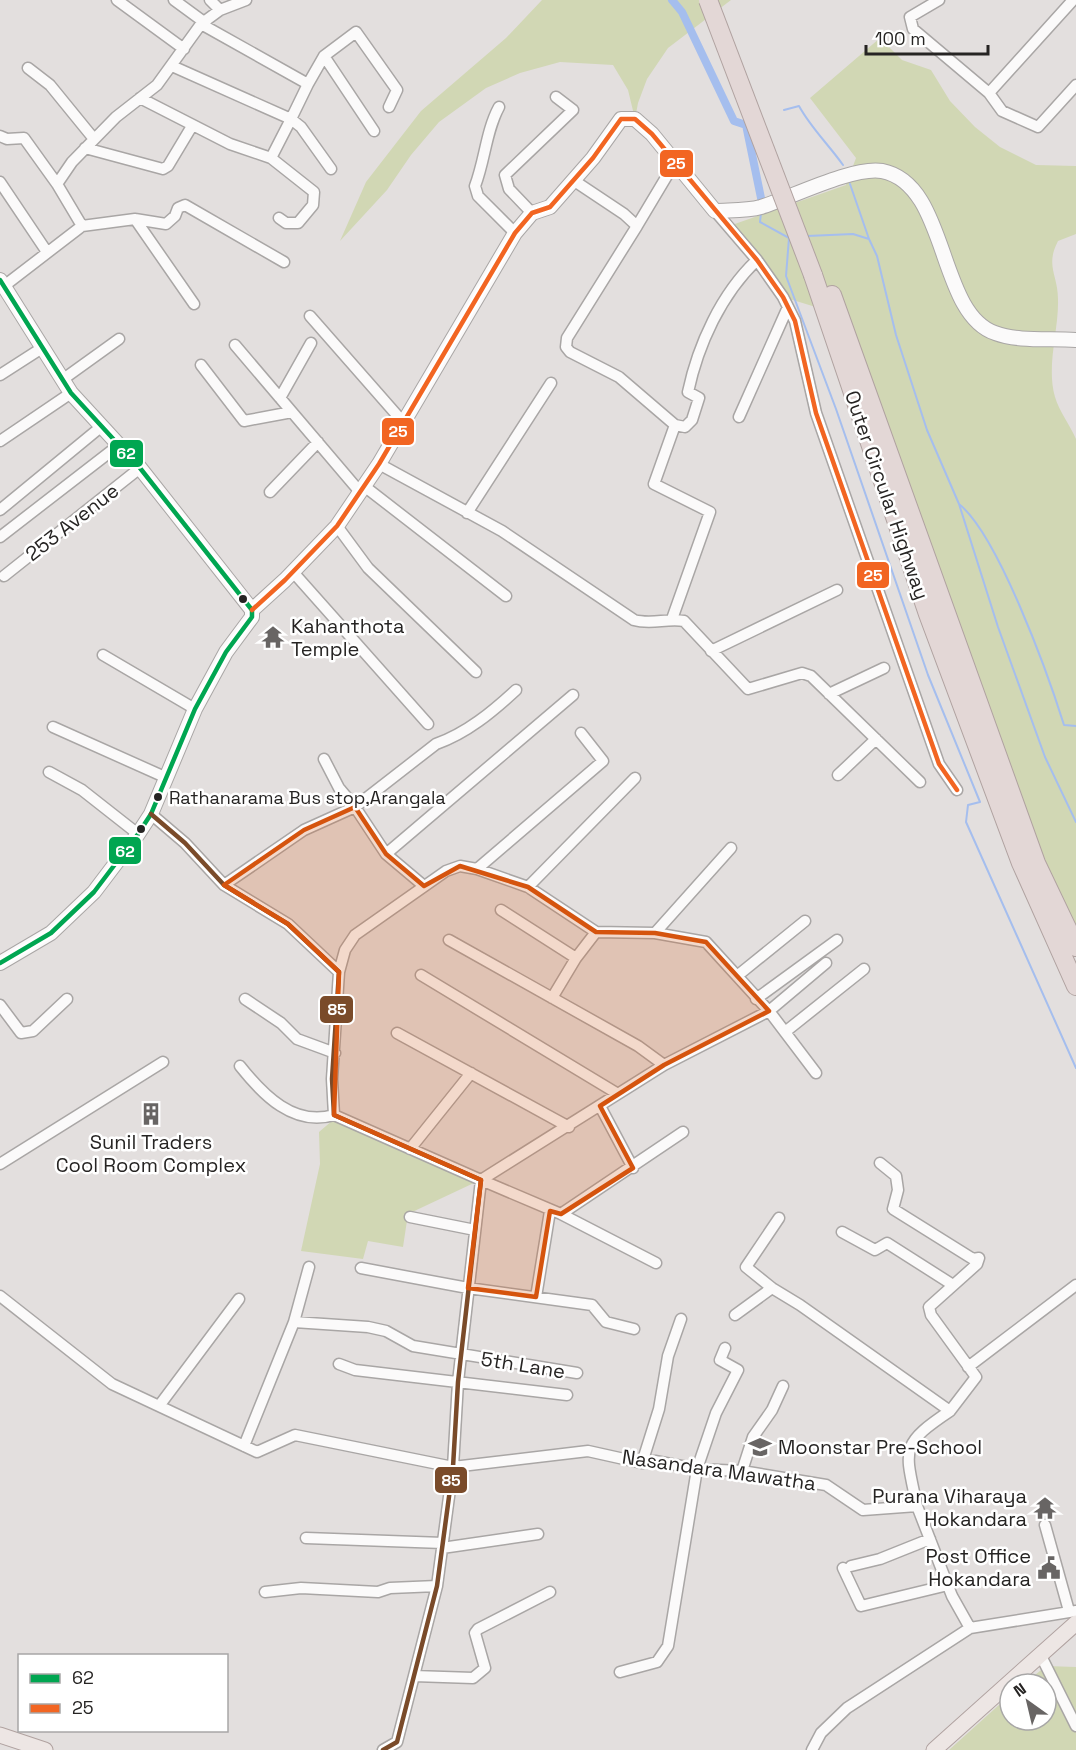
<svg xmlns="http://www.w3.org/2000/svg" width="1076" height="1750" font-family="'Space Grotesk',sans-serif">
<rect width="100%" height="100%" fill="#e3dfde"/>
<path fill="#d1d7b4" d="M 542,0 L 731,0 L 668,48 L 647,79 L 638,103 L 635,119 L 628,90 L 613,65 L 560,62 L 520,73 L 486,88 L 439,122 L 411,155 L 387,190 L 340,241 L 366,182 L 421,111 L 506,38 Z
M 880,38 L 902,60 L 931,70 L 950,101 L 975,127 L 1000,147 L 1036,165 L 1076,166 L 1076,234 L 1058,241 C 1045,266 1058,275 1058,299 C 1059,330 1046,366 1055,397 C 1059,411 1070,425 1076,439 L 1076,931 L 1032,830 L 845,316 L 783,297 L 729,226 L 846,185 L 856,158 L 810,98 Z
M 333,1120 L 476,1182 L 408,1214 L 403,1247 L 368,1241 L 363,1259 L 301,1251 L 320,1164 L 319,1132 Z
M 1046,1666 L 1076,1667 L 1076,1750 L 949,1750 L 1010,1695 L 1010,1720 L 1046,1720 L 1046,1684 L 1024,1684 Z"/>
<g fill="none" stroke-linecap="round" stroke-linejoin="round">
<path stroke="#a5beee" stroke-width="2" d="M 784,110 L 799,106 C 811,128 829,145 843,165
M 850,184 L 869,239
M 761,213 L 760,222 L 789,238 L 786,276 L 836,409 L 928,675 L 980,802 L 968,805 L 966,822 L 1076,1068
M 807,236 L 853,234 L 869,239 L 877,256 L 896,335 L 927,430 L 959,504 L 998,627 L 1045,757 L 1076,822
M 959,504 C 998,535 1048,674 1064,725 L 1076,726"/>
<path stroke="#a5beee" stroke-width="8" d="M 672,0 L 682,12 L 734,121 L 746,125 L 761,198"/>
<g stroke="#a9a6a5" stroke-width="13">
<path id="street" d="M 117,0 L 184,49
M 174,0 L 204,22
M 210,0 L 220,10
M 939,0 L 910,17 L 913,29 L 989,93 L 1002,111 L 1038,127 L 1076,85
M 201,24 L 308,84 L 291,119 L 301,127 L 331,169
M 324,56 L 374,131
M 172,66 L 291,119 L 271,158
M 28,68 L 50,85 L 94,139
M 308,84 L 324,56 L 356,32 L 397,90 L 389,107
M 989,93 L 1073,0
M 140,98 L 230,144 L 271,158 L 314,192 L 313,205 L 298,223 L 286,223 L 279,218
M 499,107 C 486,131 485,160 475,186 L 478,196 L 515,233
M 0,136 L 7,139 L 24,138 L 57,184
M 85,148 L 163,169 L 168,166 L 192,126
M 573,180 L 624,214 L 637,226 L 567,338 L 566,347 L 570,352 L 619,377 L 675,425 L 685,427 L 692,420 L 699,398 L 688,392 C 698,345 721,294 757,260
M 0,182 L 47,252
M 715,211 L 757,260 L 783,297 L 795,321 L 816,413 L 939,764 L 957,790
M 532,213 L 509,189 L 505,175 L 573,110 L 556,97
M 135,219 L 194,304
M 82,226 L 135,219 L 166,224 L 175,216 L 178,208 L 185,205 L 284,262
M 637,226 L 674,164
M 4,286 L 82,226 L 57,184 L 72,162 L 116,117 L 157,85 L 201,24 L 220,10 L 246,0
M 310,316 L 403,422
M 235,345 L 360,492
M 201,365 L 244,421 L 292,412
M 0,375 L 42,348
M 62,380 L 119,339
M 280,398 L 311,343
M 739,417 L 788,307
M 0,441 L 71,393
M 379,464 L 502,531 L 634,620 C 651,625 667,618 684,621 L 748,689 L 802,673 L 811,676 L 920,782
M 364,486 L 506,596
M 270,492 L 318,442
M 0,510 L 102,426
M 467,513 L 551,383
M 337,526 L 368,568 L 476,672
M 0,537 L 119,445
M 293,572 L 428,724
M 4,576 L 140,468
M 672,619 L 710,512 L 654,484 L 675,425
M 711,651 L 837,590
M 103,655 L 195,709
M 829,694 L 884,668
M 53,727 L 167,778
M 324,759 L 339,788 L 355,807 L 386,854 L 424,886
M 49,772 L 82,790 L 138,834
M 838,775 L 876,739
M 151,814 L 185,843 L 224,885 L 288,924 L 339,972 L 332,1079 L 334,1115 L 481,1180 L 458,1382 L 453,1467 L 437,1586 L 397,1742 L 383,1750
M 386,854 L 573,695
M 477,869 L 603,761 L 581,733
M 224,885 L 304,830 L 355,807 L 436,744 C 467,733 492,712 516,690
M 528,887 L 635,778
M 501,910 L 576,958 L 552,998
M 655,933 L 731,848
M 449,940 L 638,1046 L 664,1065
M 576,958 L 596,932
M 339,972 L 345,950 L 355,935 L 446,871 L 460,866 L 477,869 L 528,887 L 596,932 L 655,933 L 706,942 L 769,1011 L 816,1073
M 421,975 L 618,1094
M 737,976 L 805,921
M 245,999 L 281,1023 L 297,1039 L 335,1053
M 756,999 L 837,940
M 0,1005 L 21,1033 L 33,1031 L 67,999
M 785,1032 L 864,969
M 397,1033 L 569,1127
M 240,1066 C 263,1095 294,1127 334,1115
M 600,1106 L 633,1168
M 410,1149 L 471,1073
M 880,1163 L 896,1176 L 898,1190 L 893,1209 L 973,1259 L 979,1258 L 977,1264 L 929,1307 L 931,1315 L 976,1377 L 950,1411
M 0,1164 L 163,1062
M 561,1214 L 683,1132
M 410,1217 L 475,1230
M 779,1218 L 746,1267 L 772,1288 L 800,1305 L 950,1411 C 899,1445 905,1449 917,1506
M 842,1232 L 875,1250 L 887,1243 L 953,1285
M 656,1263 L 561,1214 L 481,1180 L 664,1065 L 769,1011 L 826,963
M 361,1268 L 468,1288 L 592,1305 L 606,1322 L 634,1329
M 0,1296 L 112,1384 L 257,1452 L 295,1435 L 453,1467 L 588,1451 L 642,1463 L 655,1461 L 697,1469 L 742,1471 L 826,1485 L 863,1510 L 917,1506 L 952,1596 L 970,1628
M 536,1297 L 550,1211
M 735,1315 L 772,1288
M 294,1322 L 368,1327 L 386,1331 L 413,1346 L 577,1373
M 339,1364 L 355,1370 L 567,1395
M 968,1367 L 1076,1285
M 159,1406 L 239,1299
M 244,1446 L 294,1322 L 309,1267
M 642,1463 L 659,1409 L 668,1356 L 681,1319
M 742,1471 L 753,1437 L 772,1410 L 783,1386
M 1045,1525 L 1069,1611
M 306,1538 L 443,1543
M 442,1548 L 538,1534
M 851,1566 L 880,1559 L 930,1539
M 843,1568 L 861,1606 L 948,1585
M 265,1592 L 301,1588 L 378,1592 L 390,1588 L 437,1586
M 1040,1654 L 1076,1726
M 620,1672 L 657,1662 L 668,1646 L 697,1469 L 716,1413 L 738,1370 L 720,1360 L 725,1348
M 414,1676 L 473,1678 L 485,1668 L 475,1633 L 478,1629 L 550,1592
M 812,1750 L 821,1733 L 847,1708 L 970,1628 L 1076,1611"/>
</g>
<g stroke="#a9a6a5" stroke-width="16">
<path id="secondary" d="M 0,280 L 71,393 L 140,468 L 252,610 L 252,617 L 226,652 L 195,709 L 151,814 L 138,834 L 94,892 L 51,933 L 0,963
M 252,610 L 285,580 L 337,526 L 379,464 L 515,233 L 532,213 L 550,207 L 593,158 L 621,119 L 635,119 L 652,134 L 715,211 C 730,210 747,211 761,207 C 790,198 853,166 882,171 C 949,184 937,313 995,333 C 1019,342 1050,338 1076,340"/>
</g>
<g stroke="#b0a2a0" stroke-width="17">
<path id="primary" d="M 0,1735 L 45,1750
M 934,1750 L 1076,1623"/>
</g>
<g stroke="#b0a2a0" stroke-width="20">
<path id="highway" d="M 813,275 L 928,614 L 1021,863 L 1076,986
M 832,295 L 1036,863 L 1076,947"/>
</g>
<use href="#street" stroke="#fbfafa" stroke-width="10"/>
<use href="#secondary" stroke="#fbfafa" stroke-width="14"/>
<use href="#primary" stroke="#ede6e4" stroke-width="15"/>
<use href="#highway" stroke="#e3d7d6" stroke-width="18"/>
<g stroke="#b0a2a0" stroke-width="20" stroke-linecap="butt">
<path id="highway-bridge" d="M 708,0 L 813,275"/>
</g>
<use href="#highway-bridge" stroke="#e3d7d6" stroke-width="18"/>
<g stroke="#fff" stroke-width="9">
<path id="bus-1" d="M 0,280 L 71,393 L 140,468 L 252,610 L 252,617 L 226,652 L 195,709 L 151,814 L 138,834 L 94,892 L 51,933 L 0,963"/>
</g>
<g stroke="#fff" stroke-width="9">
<path id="bus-2" d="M 252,610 L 285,580 L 337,526 L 379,464 L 515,233 L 532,213 L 550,207 L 593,158 L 621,119 L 635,119 L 652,134 L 757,260 L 783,297 L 795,321 L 816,413 L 939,764 L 957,790"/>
</g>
<g stroke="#fff" stroke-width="9">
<path id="bus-3" d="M 151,814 L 185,843 L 224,885 L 288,924 L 339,972 L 332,1079 L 334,1115 L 481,1180 L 458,1382 L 453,1467 L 437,1586 L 397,1742 L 383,1750"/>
</g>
<use href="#bus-1" stroke="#00a651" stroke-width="4.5"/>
<use href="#bus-2" stroke="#f26522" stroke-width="4.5"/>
<use href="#bus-3" stroke="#7a4b2a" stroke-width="4.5"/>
</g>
<path fill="#d5540e" fill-opacity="0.2" stroke="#d5540e" stroke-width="4.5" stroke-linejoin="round" d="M 355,807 L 386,854 L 424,886 L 460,866 L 528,887 L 596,932 L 655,933 L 706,942 L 769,1011 L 664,1065 L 600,1106 L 633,1168 L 561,1214 L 550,1211 L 536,1297 L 468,1288 L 481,1180 L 334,1115 L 339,972 L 288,924 L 224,885 L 304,830 Z"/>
<defs>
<g id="temple-bare" transform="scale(1.8)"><path d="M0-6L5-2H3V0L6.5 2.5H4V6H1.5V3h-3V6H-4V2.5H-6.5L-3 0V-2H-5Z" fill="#686564" stroke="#fff" stroke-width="2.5" paint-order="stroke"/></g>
<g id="building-bare" transform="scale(1.8)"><path d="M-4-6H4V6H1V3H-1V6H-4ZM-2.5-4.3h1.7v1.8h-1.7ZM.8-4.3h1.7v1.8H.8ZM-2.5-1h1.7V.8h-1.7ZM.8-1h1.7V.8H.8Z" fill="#686564" stroke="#fff" stroke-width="2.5" paint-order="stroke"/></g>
<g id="school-bare" transform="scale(1.8)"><path d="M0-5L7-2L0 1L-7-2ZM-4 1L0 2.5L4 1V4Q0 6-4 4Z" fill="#686564" stroke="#fff" stroke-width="2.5" paint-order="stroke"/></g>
<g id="civic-bare" transform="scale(1.8)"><path d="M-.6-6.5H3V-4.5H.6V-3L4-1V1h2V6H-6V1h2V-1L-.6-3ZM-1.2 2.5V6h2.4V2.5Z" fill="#686564" stroke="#fff" stroke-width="2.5" paint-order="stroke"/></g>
</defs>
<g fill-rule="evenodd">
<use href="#temple-bare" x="273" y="637"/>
<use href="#building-bare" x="151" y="1114"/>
<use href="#school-bare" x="760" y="1447"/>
<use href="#temple-bare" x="1045" y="1508"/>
<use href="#civic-bare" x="1049" y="1568"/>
</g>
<g fill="#262423" stroke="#fff" stroke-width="2">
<circle cx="243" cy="599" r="5"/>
<circle cx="158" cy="797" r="5"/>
<circle cx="141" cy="829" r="5"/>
</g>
<g text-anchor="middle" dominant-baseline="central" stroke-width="5" stroke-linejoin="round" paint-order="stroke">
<g font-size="18" fill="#262423" stroke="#fff" text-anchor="start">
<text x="169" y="797">Rathanarama Bus stop,Arangala</text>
</g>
<g font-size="20" fill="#262423" stroke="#fff">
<text transform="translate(887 495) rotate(71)">Outer Circular Highway</text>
<text transform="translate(72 522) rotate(-38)">253 Avenue</text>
<text transform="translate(523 1365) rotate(9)">5th Lane</text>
<text transform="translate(719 1470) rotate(8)">Nasandara Mawatha</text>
</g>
<g font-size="20" fill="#262423" stroke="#fff" text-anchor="start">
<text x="291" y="626">Kahanthota<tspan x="291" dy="23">Temple</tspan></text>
<text x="151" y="1142" text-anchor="middle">Sunil Traders<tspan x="151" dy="23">Cool Room Complex</tspan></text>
<text x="778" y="1447">Moonstar Pre-School</text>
<text x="1027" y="1496" text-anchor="end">Purana Viharaya<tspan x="1027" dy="23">Hokandara</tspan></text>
<text x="1031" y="1556" text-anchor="end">Post Office<tspan x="1031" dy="23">Hokandara</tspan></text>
</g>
</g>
<g stroke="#fff" stroke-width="2">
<rect x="659" y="149" width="35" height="29" rx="6" fill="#f26522"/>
<rect x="381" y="417" width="34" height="29" rx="6" fill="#f26522"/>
<rect x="109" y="439" width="35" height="29" rx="6" fill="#00a651"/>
<rect x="856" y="561" width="34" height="28" rx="6" fill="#f26522"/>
<rect x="108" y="836" width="34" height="29" rx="6" fill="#00a651"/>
<rect x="319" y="995" width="35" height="29" rx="6" fill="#7a4b2a"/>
<rect x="434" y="1466" width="34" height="28" rx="6" fill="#7a4b2a"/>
</g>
<g font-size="16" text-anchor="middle" font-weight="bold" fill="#fff">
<text x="676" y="169">25</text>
<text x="398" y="437">25</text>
<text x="126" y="459">62</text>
<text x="873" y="581">25</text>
<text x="125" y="857">62</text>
<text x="337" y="1015">85</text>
<text x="451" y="1486">85</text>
</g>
<rect x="18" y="1654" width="210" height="78" fill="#ffffff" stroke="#a8a7a7" stroke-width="1.5"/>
<rect x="30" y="1674" width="30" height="9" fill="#00a651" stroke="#a8a7a7" stroke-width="1.5"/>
<text x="72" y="1684" font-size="18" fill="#262423">62</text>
<rect x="30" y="1704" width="30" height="9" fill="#f26522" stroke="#a8a7a7" stroke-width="1.5"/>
<text x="72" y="1714" font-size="18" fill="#262423">25</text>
<g transform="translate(1028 1702) rotate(326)"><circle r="28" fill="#ffffff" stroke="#a8a7a7" stroke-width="1.5"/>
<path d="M0-4.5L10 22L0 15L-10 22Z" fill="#686564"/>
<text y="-9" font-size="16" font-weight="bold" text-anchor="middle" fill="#262423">N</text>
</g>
<path d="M866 45v9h122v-9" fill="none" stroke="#262423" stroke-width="3"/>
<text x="875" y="45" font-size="18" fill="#262423" stroke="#ffffff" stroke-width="4.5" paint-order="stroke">100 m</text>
</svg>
